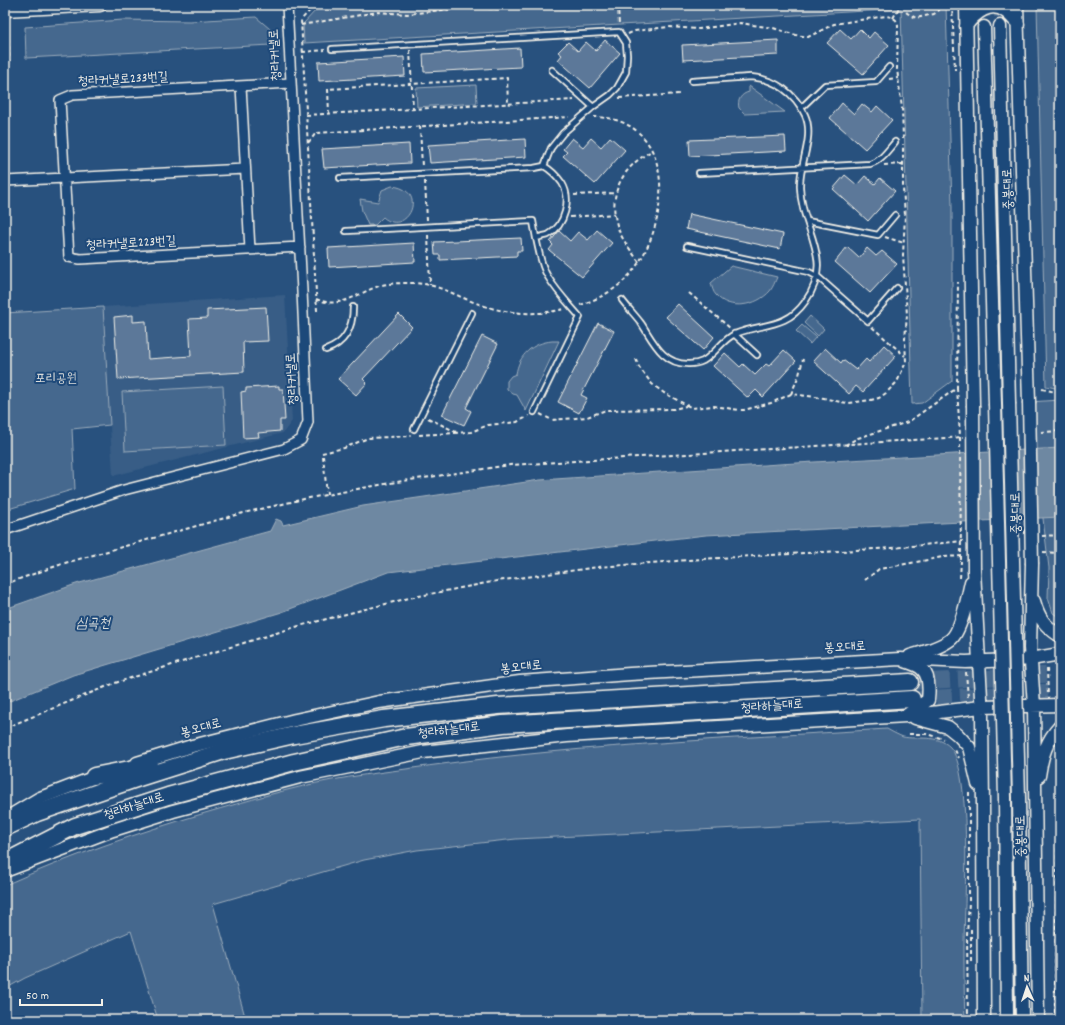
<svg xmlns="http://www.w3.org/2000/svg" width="1065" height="1025" font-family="Dekko,'Poor Story',sans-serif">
<rect width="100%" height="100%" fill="#28517e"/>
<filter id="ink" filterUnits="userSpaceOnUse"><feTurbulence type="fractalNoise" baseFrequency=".025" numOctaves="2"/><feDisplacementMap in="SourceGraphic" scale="8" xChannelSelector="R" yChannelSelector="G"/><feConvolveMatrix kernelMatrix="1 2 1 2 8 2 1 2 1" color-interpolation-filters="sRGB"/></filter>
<g filter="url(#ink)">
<path fill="#375d86" d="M 285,295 L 292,421 L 283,433 L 113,476 L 103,307 Z"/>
<path fill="#45688e" stroke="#9cacbb" d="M 407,5 L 946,5 L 952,207 L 952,381 L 922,403 L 912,404 L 901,9 L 304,43 L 303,24 L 316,10 Z
M 1037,5 L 1060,5 L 1060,389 L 1046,386 Z
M 256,17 L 270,29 L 271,45 L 26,58 L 25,27 L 123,20 L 190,21 Z
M 476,85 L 477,103 L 417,107 L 416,88 Z
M 749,86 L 785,112 L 745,114 L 739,108 C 737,100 741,94 749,92 Z
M 392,186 C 431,190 406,238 383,217 L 375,225 L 368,225 L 362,211 L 360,199 L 378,202 L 382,190 Z
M 731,266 L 777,277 C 775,282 773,287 770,291 C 757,306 729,311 716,295 C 713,292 712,287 711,283 Z
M 103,307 L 110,425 L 72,429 L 75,489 L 5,510 L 5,313 Z
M 810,316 L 824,329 L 818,336 L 804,323 Z
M 802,325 L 816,337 L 810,344 L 796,331 Z
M 552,341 L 559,341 L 526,411 L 517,395 L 513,394 L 507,389 L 507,381 L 511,376 L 516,374 C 519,355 532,343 552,341 Z
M 223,386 L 226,445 L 125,451 L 122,392 Z
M 1060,400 L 1060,618 L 1053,613 L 1048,598 L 1049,568 L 1029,402 Z
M 887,729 C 892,732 898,735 903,737 C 918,740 937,734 950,747 C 973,771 964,910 964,947 C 964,971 964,996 965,1020 L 922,1020 L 920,819 L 516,839 L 417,850 L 364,860 L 213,904 L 246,1020 L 158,1020 L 131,931 L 25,978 L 5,989 L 5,885 C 70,856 137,833 205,813 C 247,801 289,788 332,780 C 354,776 377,773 399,770 C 561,746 724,739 887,729 Z"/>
<path fill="#6e88a2" stroke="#a4b2be" d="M 1060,448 L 1060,517 L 706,535 L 388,572 L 282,612 L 73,675 L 5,703 L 5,609 L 76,584 L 270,531 L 276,519 L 281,521 L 283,525 L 363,506 L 540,480 L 779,464 Z"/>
<path fill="#5b7899" stroke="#f4f1e8" d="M 840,29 L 851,39 L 860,29 L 869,38 L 874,32 L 889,45 L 863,74 L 827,43 Z
M 605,40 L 620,53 L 590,88 L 558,60 L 562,55 L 558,52 L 568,42 L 578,51 L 586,42 L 596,51 Z
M 778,40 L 778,55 L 683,60 L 682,45 Z
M 520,48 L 521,67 L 424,72 L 423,54 Z
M 404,57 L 405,76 L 319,81 L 318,62 Z
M 842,103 L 854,114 L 862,104 L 872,112 L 877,106 L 892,120 L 865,149 L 830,118 Z
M 785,136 L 786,151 L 690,156 L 689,140 Z
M 610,137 L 625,150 L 595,184 L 563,156 L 567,152 L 563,149 L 572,138 L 583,147 L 591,138 L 601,147 Z
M 525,139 L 526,157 L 430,163 L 428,145 Z
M 409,144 L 410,163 L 324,168 L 322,149 Z
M 845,175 L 857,185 L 865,176 L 875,184 L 880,178 L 895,191 L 868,221 L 833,189 Z
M 689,214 L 783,234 L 780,249 L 686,229 Z
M 597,230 L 612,243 L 582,277 L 549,250 L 553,245 L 550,242 L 559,231 L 570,241 L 578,232 L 588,240 Z
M 521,238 L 522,251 L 517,251 L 517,256 L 440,260 L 440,255 L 435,255 L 434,242 Z
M 414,243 L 415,262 L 329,267 L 328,248 Z
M 847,247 L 859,258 L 867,248 L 876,256 L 882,251 L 897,264 L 870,293 L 835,262 Z
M 678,304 L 714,337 L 703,350 L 666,317 Z
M 266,307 L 268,341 L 243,342 L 244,372 L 118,379 L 114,317 L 133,315 L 133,322 L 146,321 L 148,359 L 191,356 L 189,319 L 207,318 L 207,310 Z
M 399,314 L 412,327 L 363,379 L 367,383 L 356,395 L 338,379 Z
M 598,323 L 614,331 L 581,395 L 587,398 L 579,413 L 558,402 Z
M 482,336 L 498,344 L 466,408 L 471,411 L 464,425 L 442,415 Z
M 884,345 L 896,356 L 863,392 L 856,386 L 849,394 L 813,361 L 825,348 L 841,363 L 843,360 L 856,370 L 866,359 L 869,362 Z
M 784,350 L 796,361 L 763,397 L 756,390 L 748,398 L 713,366 L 725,353 L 740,367 L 743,364 L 755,375 L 766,364 L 769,366 Z
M 279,386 L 279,389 L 283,389 L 285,420 L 280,420 L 280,431 L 258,433 L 259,437 L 243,438 L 241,392 L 246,391 L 246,388 Z"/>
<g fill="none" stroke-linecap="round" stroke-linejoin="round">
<path stroke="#47698e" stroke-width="12" stroke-dasharray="12 6" stroke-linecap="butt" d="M 984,5 L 984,27
M 1000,5 L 1000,26"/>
<path stroke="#47698e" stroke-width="16" stroke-dasharray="16 8" stroke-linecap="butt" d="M 910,682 L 1060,674
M 912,699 L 1060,691"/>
<g stroke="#f4f1e8" stroke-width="8">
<path id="lane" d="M 332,49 L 619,32 L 626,43 L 627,55 L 626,72 L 621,81 L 617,88 L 610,95 L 593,107 L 563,133 L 551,148 L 544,166 C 551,170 557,176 562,183 C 572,199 565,226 548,235 C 544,236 539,237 536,238 C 539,251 541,266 548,277 C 557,292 569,304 580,317 L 534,412
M 552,70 L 593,107
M 801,108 L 825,85 L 876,82 L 889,67
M 699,173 L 870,164 C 881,161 888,150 895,142
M 340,178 L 534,168 L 544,166
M 807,221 L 878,235 L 895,215
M 346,231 L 533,221 L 536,238
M 687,246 L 809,272 L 818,277 L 868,321 L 897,288
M 622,300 C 628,308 635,315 641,323 C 653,341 663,365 689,364 C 694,364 699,363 703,361 C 715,354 723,339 735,334 C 762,323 786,329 805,302 C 836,259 801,230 800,187 C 799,164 815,137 805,115 C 795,93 775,79 751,77 L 692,81
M 734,334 L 757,355
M 326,350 C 346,343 353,327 353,307
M 414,429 L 472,313"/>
</g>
<g stroke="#f4f1e8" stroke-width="12">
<path id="street" d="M 291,83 L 72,95 L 60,100 L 69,257 L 80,259 L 300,247
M 241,86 L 250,250
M 5,181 L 245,169
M 5,530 L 124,490 L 284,449 L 301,440 L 308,422 L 302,291 L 287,5"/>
</g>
<g stroke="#f4f1e8" stroke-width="15">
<path id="secondary" d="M 966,5 L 973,405
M 1017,5 L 1029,402
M 5,10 L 100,5
M 966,26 C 975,13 991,0 1006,12 C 1010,15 1014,20 1018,24
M 1000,26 L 1009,403
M 984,27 L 995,404
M 1032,564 L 1030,648 L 1034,706 L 1038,1020
M 974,570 L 982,716 L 983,805 L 984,1020
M 1034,601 C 1039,619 1045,626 1060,636
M 910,656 C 924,652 939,648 950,640 C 961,632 968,596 971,582
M 905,661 C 910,663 918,665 922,669 C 930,676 929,691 928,700 L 907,715
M 915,718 L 948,727 L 958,735 L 969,747 L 978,784
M 137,763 L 192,746 L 295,720 L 379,702 L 520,682 L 630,674 L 900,659 L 966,662 L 1031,659 L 1060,654
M 1039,776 C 1042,756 1046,741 1060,726
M 5,819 L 40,798 L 103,774
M 5,871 L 113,830 L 173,811 L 300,777 L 423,752 L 567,736 L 906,716 L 981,707 L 1060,705"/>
</g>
<g stroke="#f4f1e8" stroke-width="19">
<path id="highway" d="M 94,776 L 150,765
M 5,828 L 37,813 L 139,778 L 224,751 L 294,735 L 384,719 L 498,706 L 910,682
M 5,862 L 75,826 L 168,796 L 294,762 L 406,737 L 503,724 L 912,699"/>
</g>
<path stroke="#f4f1e8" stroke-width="2" stroke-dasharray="4 3" stroke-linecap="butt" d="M 618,5 L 619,26
M 904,5 L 907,13 L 916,18 L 934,14 L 938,11 L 938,5
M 952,5 L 955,70
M 893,18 L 899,8 L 904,5
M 301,25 L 378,12 L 407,14 L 459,8 L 476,7 L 495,9 L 530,5
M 8,32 L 10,80
M 628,34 L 635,31 L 668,27 L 699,29 L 740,23 L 773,28 L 796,35 L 808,37 L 834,24 L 886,16 L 892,17 L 896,20 L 898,25 L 897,69 L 902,108 L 903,139
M 410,50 L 413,109
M 302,52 L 325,50
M 889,79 L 898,78
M 619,98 L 679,94
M 329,114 L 328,89 L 507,78 L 508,104
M 306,115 L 574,100
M 420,126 L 422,167
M 308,143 L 316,133 L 569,117
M 884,165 L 903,164
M 425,181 L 427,220
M 574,195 L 616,193
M 570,217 L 615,214
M 428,235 L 430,285
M 885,237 L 904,243
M 639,262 C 632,252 624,242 619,231 C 606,197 621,167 652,151
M 689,293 L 730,328
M 316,299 C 342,310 358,292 382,285 C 392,283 403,283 413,283 C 440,284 455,296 479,304 C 505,314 537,316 564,309
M 580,305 C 602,298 621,287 635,268 C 672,218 676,118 594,117
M 317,311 L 301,20 L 314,6 L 331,5
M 872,327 L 905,356
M 636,359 L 639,367 L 652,384 L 664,393 L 692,408 L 714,406 L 739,410 L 744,410 L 771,403 L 791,394 L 824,398 L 840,402 L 849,403 L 871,400 L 879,398 L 886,393 L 897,382 L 906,362 L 905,339 L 907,315 L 903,255 L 905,215 L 903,188 L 903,144
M 1042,389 L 1060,393
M 791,394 L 799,375 L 803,359
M 540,414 L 552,420 L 587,417 L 606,410 L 674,409 L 686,406
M 428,418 L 456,432
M 1041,432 L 1060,431
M 419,435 L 471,432 L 488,425 L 517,422 L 529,416
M 847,446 L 847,444 L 858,438 L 908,422 L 957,388 L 958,282
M 322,453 L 344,448 L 368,438 L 411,436
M 323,456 L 327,494
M 1042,536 L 1060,535
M 1043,552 L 1060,553
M 960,578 L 961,561
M 865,580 L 879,569 L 943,557 L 963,556
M 5,584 L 65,563 L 239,514 L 304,499 L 390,483 L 510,465 L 963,437
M 1047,668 L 1048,696
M 966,672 L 968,698
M 5,728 L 115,683 L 172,665 L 299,626 L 409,598 L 497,581 L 598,567 L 702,559 L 892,548 L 963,541
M 909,734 L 926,734 L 944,739
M 955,750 L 959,758
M 971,929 L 971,963
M 968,1020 L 967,935 L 969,902 L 969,789
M 1055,1020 C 1055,950 1057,880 1058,810 C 1058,795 1053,763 1060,750
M 1058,1020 L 1060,917"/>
<use href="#lane" stroke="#1f4a7a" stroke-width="4.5"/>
<use href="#street" stroke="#1f4a7a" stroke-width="9"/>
<use href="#secondary" stroke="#1f4a7a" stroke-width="12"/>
<use href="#highway" stroke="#1f4a7a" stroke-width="16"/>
<g stroke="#f4f1e8" stroke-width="15" stroke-linecap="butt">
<path id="secondary-bridge" d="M 1029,402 L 1032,564
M 1009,403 L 1019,798 L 1022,1020
M 995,404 L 1005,798 L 1007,1020
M 973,405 L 974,570"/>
</g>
<path stroke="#f4f1e8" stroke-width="2" stroke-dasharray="4 3" stroke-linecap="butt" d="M 957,388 L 960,436 L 961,561"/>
<use href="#secondary-bridge" stroke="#1f4a7a" stroke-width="12"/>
</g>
</g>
<g text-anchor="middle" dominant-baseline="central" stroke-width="4" stroke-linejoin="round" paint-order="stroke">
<g font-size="13" fill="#f4f1e8" stroke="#1f4a7a">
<text transform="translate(276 55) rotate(-93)">청라커낼로</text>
<text transform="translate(123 80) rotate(-3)">청라커낼로233번길</text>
<text transform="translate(1009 189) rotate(-92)">중봉대로</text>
<text transform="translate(131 244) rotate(-3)">청라커낼로223번길</text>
<text transform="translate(293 379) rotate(-93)">청라커낼로</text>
<text transform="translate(1017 513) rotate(-91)">중봉대로</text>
<text transform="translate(845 648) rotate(-3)">봉오대로</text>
<text transform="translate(521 668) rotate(-6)">봉오대로</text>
<text transform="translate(772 707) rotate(-4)">청라하늘대로</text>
<text transform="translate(201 729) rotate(-15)">봉오대로</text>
<text transform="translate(449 731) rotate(-7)">청라하늘대로</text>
<text transform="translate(134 807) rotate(-18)">청라하늘대로</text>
<text transform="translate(1022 836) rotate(-91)">중봉대로</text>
</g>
<g font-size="13" fill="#dadcda" stroke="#1f4a7a">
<text x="56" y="379">포리공원</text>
</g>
<g font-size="14" font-style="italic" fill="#d9dcda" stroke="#1f4a7a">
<text x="93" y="624">심곡천</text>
</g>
</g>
<rect width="1065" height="1025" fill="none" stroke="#1f4a7a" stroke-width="20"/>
<rect x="10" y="10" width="1045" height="1005" fill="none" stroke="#f4f1e8" stroke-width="1.5" filter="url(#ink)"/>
<g transform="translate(1027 987) rotate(357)" stroke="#1f4a7a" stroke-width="3" paint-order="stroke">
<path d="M0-3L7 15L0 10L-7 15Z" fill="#f4f1e8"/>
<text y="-6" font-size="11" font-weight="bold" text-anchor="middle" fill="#f4f1e8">N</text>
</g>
<path d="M20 999v6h82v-6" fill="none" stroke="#f4f1e8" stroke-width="2"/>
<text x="26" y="999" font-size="12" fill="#f4f1e8" stroke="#1f4a7a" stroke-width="3" paint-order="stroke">50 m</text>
</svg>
